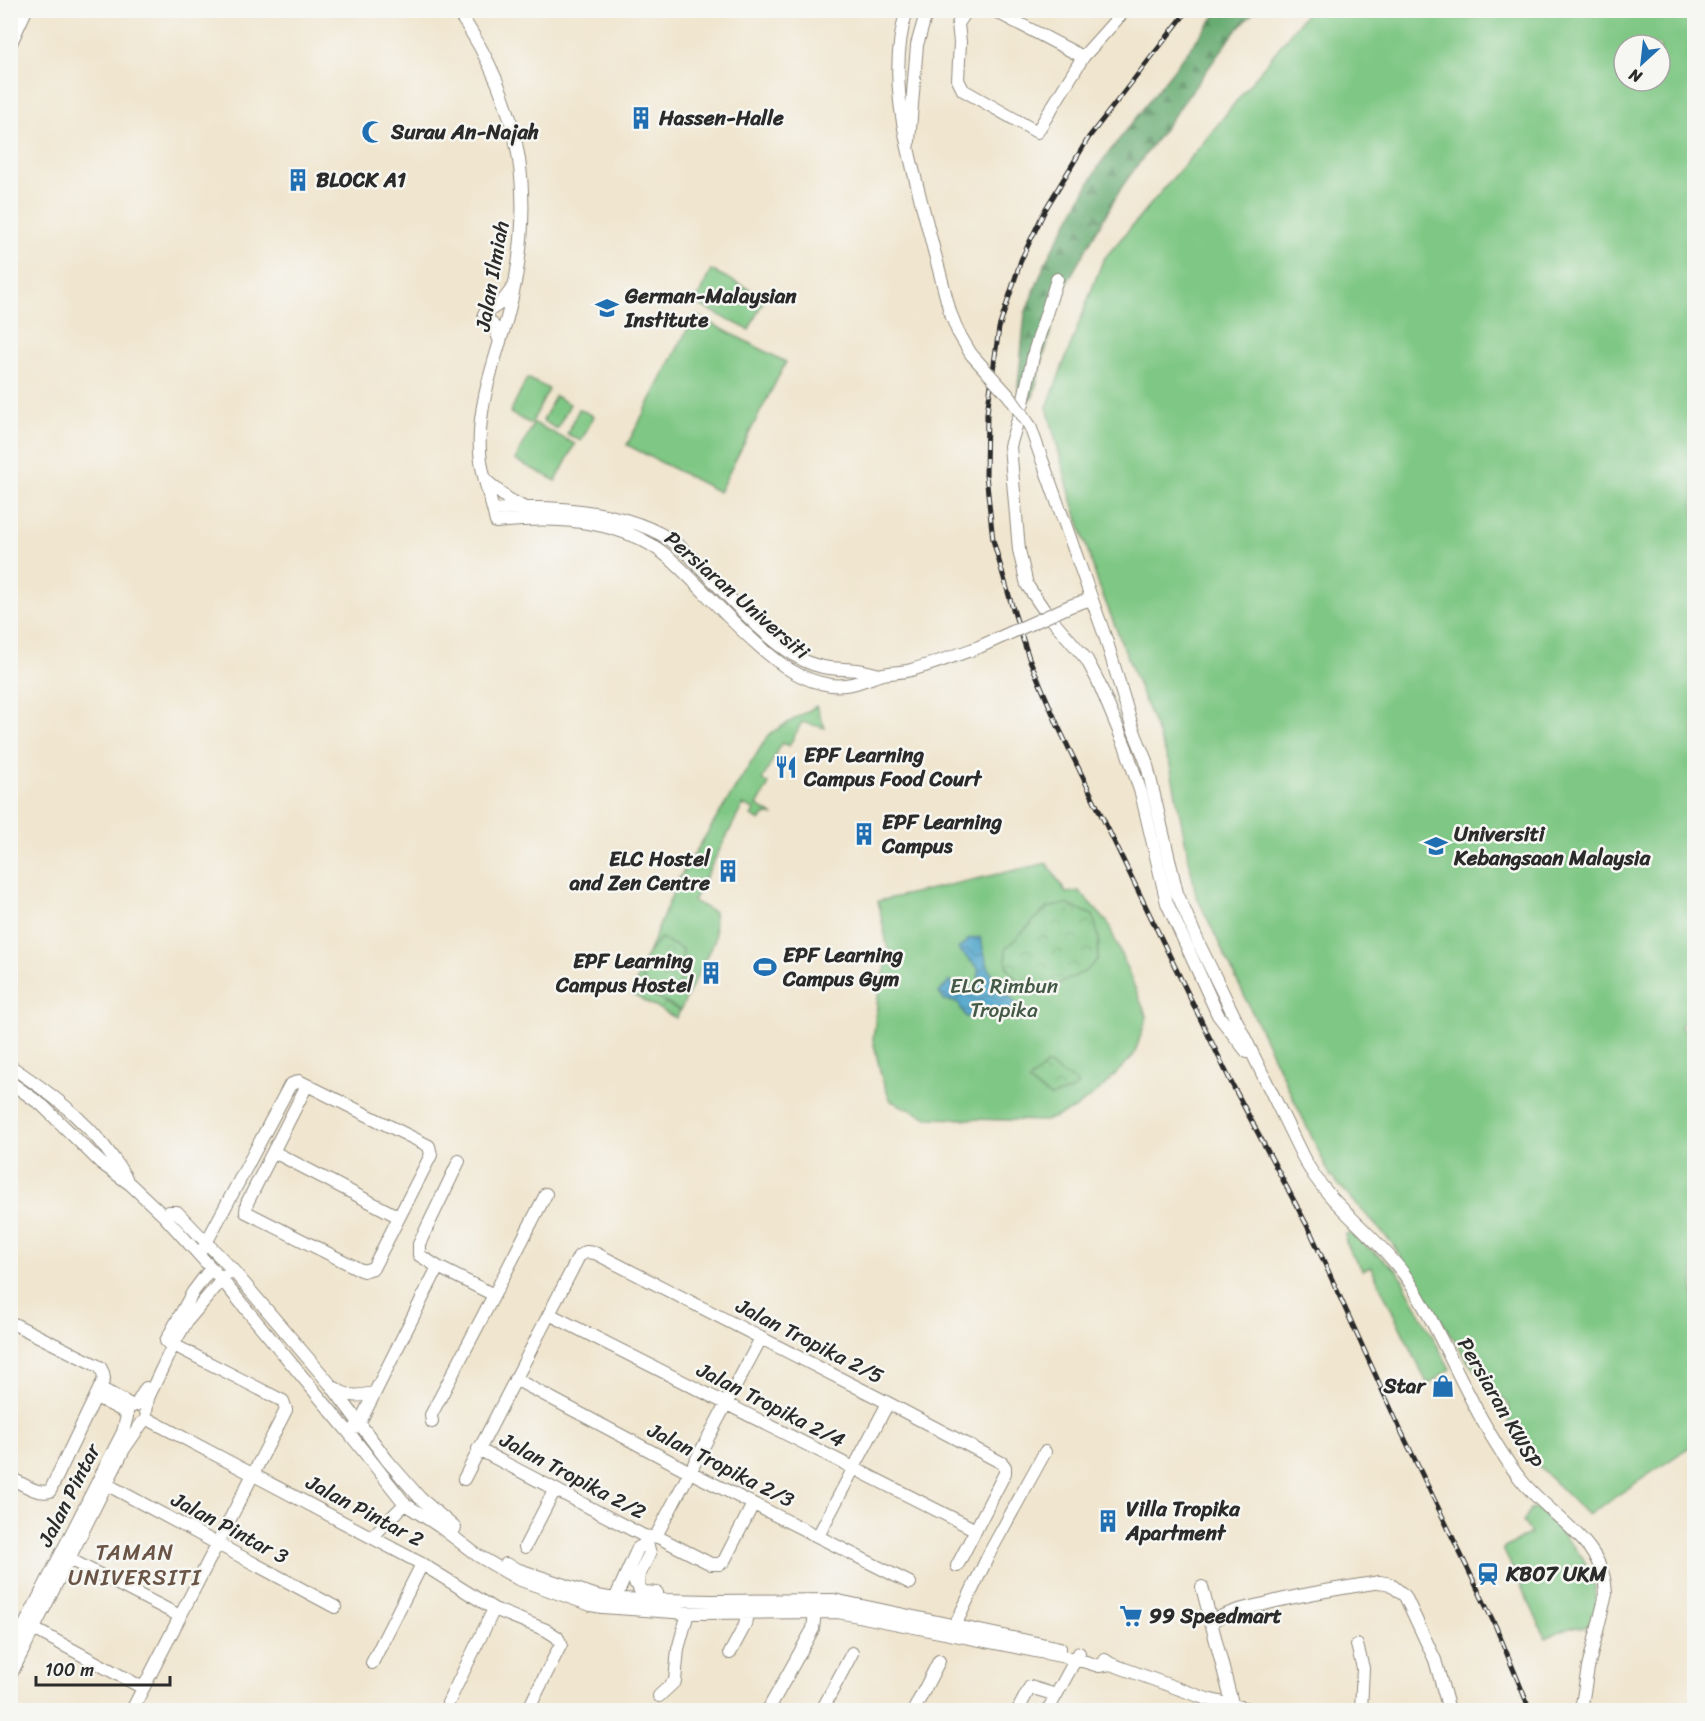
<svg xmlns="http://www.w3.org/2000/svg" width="1705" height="1721" font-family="Sriracha,sans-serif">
<defs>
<pattern id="forest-firs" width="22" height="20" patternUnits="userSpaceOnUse" patternTransform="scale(1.5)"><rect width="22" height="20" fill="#67ac72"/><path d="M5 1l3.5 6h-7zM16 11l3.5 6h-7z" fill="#558c5e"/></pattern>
<pattern id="park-crowns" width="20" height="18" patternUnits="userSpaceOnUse" patternTransform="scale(1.5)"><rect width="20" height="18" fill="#7fc784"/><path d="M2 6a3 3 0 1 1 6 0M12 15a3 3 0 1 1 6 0" fill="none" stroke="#68a26c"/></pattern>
<pattern id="water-waves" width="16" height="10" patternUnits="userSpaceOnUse" patternTransform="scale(1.5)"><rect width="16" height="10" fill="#4fa4cb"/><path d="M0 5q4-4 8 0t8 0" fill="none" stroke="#4286a5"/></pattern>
</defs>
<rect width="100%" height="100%" fill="#f6f6f2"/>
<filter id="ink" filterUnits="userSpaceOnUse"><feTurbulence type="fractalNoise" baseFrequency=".0167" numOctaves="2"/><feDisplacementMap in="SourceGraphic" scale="12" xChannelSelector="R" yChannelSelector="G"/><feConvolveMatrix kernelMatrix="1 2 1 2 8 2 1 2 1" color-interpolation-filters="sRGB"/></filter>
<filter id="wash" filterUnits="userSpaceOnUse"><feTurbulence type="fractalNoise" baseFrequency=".008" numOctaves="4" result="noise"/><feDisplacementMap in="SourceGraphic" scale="24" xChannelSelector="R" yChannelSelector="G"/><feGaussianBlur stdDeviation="1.35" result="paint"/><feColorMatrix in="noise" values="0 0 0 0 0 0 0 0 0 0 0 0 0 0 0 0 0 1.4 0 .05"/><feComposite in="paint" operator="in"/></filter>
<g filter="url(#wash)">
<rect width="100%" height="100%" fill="#f0e5ce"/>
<path fill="#7fc784" stroke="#557958" stroke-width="1.5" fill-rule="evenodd" d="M 1308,11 L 1694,11 L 1694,1000 L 1681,1027 L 1694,1040 L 1694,1444 L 1588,1515 L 1530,1458 L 1509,1425 L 1509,1405 L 1469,1363 L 1392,1243 L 1330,1175 L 1196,895 L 1170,765 L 1098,583 L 1070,494 L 1047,407 L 1103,260 L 1203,143 ZM 1624,45 L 1660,45 L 1660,81 L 1624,81 Z
M 711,270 L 765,297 L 749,330 L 695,303 Z
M 695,315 L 786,362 L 719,492 L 627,445 Z
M 527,378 L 549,389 L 531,424 L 510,413 Z
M 555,396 L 570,404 L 557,429 L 543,421 Z
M 579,409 L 594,416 L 581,441 L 567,434 Z
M 534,423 L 575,444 L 556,481 L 515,460 Z
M 816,706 L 825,728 L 802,722 L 789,746 L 782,743 L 762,780 L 769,784 L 757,806 L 773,815 L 764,815 L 760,821 L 751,816 L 754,810 L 743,805 L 693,901 L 714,912 L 715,939 L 680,1011 L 635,985 L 678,880 L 769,734 Z
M 1047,863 L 1066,893 L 1079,891 L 1108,923 L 1147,1017 L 1134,1055 L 1102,1088 L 1073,1110 L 1045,1121 L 928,1118 L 891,1101 L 882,1079 L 873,1040 L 878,997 L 889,954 L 878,901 Z
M 1349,1233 L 1397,1270 L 1450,1369 L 1428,1385 L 1371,1267 L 1363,1270 C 1356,1261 1343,1246 1346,1234 Z
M 1538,1508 L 1583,1558 L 1595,1587 L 1597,1604 L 1594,1620 L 1585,1627 L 1572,1627 L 1546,1638 L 1503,1549 L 1531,1533 L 1523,1522 L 1530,1510 Z"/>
<path fill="url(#forest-firs)" stroke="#496c4e" stroke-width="1.5" d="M 1219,11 L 1255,11 L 1234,33 L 1123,185 L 1061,293 L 1033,396 L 1029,400 L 1020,395 L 1018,386 L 1025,314 L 1046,261 L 1100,164 Z"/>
<path fill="url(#park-crowns)" stroke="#557958" stroke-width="1.5" d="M 1066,904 L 1093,915 L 1099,939 L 1098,959 L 1086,971 L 1050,988 L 1024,989 L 1007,967 L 1005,949 L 1047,908 Z
M 661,938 L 683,950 L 679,988 L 663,994 L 644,984 C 638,962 647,954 661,938 Z
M 635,985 L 680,1011 L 676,1018 L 631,994 Z
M 1047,1064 L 1079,1084 L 1072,1090 L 1051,1097 L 1028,1082 Z"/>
<path fill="url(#water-waves)" stroke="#3d687b" stroke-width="1.5" d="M 980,937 C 984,951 987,969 996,981 C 1005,994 1017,1000 1022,1015 L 1017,1021 L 1003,1015 L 966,1017 L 958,1003 L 944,1000 L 939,993 L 949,981 L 970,990 L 979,982 L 978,968 L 958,949 L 969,939 Z"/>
</g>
<g filter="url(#ink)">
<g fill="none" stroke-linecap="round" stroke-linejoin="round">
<g stroke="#8e887c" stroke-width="14">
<path id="minor" d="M 457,10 C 525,108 537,204 507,318 C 495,360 477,406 480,451 C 481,475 491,498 496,522 C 557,516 629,518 676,564 C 704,590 728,619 757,644 C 779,664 801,681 831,685 C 850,687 862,681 879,675 C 889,672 900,673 911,670 C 934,664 957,655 979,647
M 907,10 C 887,74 905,138 921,201 C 931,238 940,275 950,312 L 958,332
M 967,10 L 958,24 L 960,42 L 958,80 L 963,90 L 1037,132 L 1083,57 L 1125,10
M 993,10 L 1083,57
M 10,45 L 26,10
M 909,141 L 917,45 L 927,10
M 1057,279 L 1034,352 L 1023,403 L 1010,446 L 1019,550 L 1027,585 L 1044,610 L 1087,660 L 1098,681 L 1126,748 L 1141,793 L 1167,903 L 1218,1015 L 1247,1052
M 500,342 L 495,328 L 484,314 L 502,302 L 512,289
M 1030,426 L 1106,639 L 1132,726 L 1146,761 L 1177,893 L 1199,944 L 1303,1157 C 1327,1204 1373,1232 1404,1274 C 1419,1294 1430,1318 1442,1341 C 1465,1387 1487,1435 1518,1476 C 1546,1515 1605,1539 1606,1594 L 1588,1668 L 1581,1710
M 485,480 L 508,499 L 523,507
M 493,510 C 551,504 644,510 688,554 C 720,586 763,640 805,661 C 823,670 838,668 857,670 C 865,671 872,673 880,675
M 1070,606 L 1091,599
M 10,1066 C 58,1098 97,1128 126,1178
M 10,1082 L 43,1106 L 101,1163 L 130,1184 L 164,1216 L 222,1280 L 350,1434 L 405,1504 L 439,1526 L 477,1555 L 518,1579 L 591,1605 L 602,1607 L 688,1613 L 838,1612 L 1076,1659 L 1099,1666 L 1111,1664
M 274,1152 L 399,1217
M 164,1216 L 169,1212 L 177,1212 L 231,1268 L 330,1384 L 387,1460 L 420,1498 L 455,1528
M 204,1247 L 290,1085 L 299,1081 L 429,1146 L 431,1155 L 373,1268 L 363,1271 L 246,1212 L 247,1203 L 307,1085
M 438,1267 L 419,1255 L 419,1244 L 459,1161
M 494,1295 L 546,1194
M 549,1314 L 976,1530
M 10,1322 L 100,1367 L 103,1373 L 104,1379 L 50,1491 C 37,1495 22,1483 10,1478
M 166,1341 L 193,1292 L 211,1268
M 515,1379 L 690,1472 L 910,1583
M 100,1388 L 133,1406
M 335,1388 C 348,1398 359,1396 374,1393
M 96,1397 L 127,1413
M 136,1405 L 146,1388
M 146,1412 L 148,1398 L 173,1345 L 187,1321 L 225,1276
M 146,1418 L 422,1564 L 494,1609 L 546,1630 L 557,1637 L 561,1644 L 528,1710
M 355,1428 L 359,1424 L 438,1267 L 494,1295 L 431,1415 L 432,1422
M 478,1449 L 644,1536 L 650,1537
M 464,1479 L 579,1256 L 586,1252 L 595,1253 L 888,1403 L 1002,1463 L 1005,1467 L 1005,1473 L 957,1566
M 106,1484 L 335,1607
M 656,1536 L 711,1564 L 719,1564 L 724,1561 L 753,1504
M 818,1536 L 888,1403
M 372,1537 L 405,1504
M 525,1547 L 555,1489
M 69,1559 L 180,1616
M 506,1564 L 519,1570 L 597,1596 L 615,1599 L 712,1601 L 834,1600 L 1060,1648
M 638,1576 L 639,1589 L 645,1592 L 657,1593
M 635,1583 L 650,1553 L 647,1543
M 1202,1587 L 1233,1707
M 615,1604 L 615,1599 L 638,1548 L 647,1543 L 650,1537 L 656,1536 L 761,1338
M 1210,1622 C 1228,1612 1245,1608 1264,1604 C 1302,1594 1341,1588 1380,1582 L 1390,1584 L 1405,1596 L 1435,1660 L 1449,1710
M 34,1629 L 143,1688
M 952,1632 L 990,1552 L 1045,1452
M 1357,1645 L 1363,1668 L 1361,1710
M 730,1653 L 745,1625 L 747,1613
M 10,1654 L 123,1432 L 127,1416
M 1105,1660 L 1111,1664 L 1207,1699 L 1254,1710
M 372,1663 L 422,1564
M 10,1676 L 124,1449 L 142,1423
M 659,1696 L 675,1681 L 678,1649 L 688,1613
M 448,1703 L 494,1609
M 132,1710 L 286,1410 L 283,1401 L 166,1341
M 768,1710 L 813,1629 L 815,1612
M 822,1710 L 852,1653
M 914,1710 L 939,1661
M 1018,1710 L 1030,1687 L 1056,1695
M 1048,1710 L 1079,1653"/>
</g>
<use href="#minor" stroke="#fff" stroke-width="12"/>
<g stroke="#2b2b2b" stroke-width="5">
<path id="rail" d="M 1188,10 L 1089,137 L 1045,210 L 1021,260 L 999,328 L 987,413 L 986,475 L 993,540 L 1012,606 L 1029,658 L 1058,726 L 1232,1084 L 1310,1231 L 1400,1429 L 1496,1627 L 1530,1710"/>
</g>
<use href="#rail" stroke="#f6f6f2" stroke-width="3" stroke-dasharray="9" stroke-linecap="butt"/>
<g stroke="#8e887c" stroke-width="14" stroke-linecap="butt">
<path id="minor-bridge" d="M 958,332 L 971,354 L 1009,396 L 1030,426
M 979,647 L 1070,606"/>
</g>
<use href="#minor-bridge" stroke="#fff" stroke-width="12"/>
</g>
</g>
<defs>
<g id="building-bare" transform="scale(1.8)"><path d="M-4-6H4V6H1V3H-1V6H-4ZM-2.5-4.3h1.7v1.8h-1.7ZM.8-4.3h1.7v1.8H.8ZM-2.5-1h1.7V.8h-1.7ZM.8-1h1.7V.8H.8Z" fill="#1f6fb2" stroke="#f6f6f2" stroke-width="2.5" paint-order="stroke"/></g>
<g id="mosque-bare" transform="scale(1.8)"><path d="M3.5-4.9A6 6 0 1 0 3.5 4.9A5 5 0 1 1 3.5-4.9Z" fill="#1f6fb2" stroke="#f6f6f2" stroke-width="2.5" paint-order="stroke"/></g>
<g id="university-bare" transform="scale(1.8)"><path d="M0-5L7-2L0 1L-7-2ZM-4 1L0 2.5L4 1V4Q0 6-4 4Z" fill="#1f6fb2" stroke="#f6f6f2" stroke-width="2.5" paint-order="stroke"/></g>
<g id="restaurant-bare" transform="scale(1.8)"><path d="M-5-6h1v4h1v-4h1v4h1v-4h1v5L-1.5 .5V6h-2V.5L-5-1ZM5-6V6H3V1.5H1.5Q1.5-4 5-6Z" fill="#1f6fb2" stroke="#f6f6f2" stroke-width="2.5" paint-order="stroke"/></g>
<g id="stadium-bare" transform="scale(1.8)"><path d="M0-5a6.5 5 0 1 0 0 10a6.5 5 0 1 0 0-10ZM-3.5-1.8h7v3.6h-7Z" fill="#1f6fb2" stroke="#f6f6f2" stroke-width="2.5" paint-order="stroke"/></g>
<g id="shop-bare" transform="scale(1.8)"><path d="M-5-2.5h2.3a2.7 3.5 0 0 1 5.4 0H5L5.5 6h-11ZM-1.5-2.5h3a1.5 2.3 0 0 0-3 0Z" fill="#1f6fb2" stroke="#f6f6f2" stroke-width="2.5" paint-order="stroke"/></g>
<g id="station-bare" transform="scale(1.8)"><path d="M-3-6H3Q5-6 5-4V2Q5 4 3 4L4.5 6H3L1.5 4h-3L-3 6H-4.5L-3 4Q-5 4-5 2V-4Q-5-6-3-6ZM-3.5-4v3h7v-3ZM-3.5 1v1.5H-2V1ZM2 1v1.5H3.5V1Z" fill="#1f6fb2" stroke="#f6f6f2" stroke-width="2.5" paint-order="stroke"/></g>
<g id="supermarket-bare" transform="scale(1.8)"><path d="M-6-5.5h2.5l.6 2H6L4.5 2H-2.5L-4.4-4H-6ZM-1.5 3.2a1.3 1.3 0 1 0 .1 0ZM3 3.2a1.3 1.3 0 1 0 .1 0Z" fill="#1f6fb2" stroke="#f6f6f2" stroke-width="2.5" paint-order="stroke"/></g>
</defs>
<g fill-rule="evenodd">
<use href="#building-bare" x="641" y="118"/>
<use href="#mosque-bare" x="373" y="132"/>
<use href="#building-bare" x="298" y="180"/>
<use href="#university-bare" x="607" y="308"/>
<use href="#restaurant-bare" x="786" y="767"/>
<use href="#building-bare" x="864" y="834"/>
<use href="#university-bare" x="1436" y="846"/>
<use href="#building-bare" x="728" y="871"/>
<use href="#stadium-bare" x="765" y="967"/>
<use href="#building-bare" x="711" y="973"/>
<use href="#shop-bare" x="1443" y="1386"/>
<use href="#building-bare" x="1108" y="1521"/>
<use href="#station-bare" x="1488" y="1574"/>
<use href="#supermarket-bare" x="1131" y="1616"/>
</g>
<g text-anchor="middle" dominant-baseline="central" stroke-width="5" stroke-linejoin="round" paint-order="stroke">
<g font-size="21" font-weight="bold" fill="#2b2b2b" stroke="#f6f6f2" text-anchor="start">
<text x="659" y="118">Hassen-Halle</text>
<text x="391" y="132">Surau An-Najah</text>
<text x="316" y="180">BLOCK A1</text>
<text x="625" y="296">German-Malaysian<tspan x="625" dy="24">Institute</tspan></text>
<text x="804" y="755">EPF Learning<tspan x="804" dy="24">Campus Food Court</tspan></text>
<text x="882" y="822">EPF Learning<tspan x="882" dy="24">Campus</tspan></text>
<text x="1454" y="834">Universiti<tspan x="1454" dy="24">Kebangsaan Malaysia</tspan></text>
<text x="710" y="859" text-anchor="end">ELC Hostel<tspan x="710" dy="24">and Zen Centre</tspan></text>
<text x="783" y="955">EPF Learning<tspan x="783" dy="24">Campus Gym</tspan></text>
<text x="693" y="961" text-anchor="end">EPF Learning<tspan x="693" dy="24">Campus Hostel</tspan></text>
<text x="1425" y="1386" text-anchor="end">Star</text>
<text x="1126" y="1509">Villa Tropika<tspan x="1126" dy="24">Apartment</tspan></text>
<text x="1506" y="1574">KB07 UKM</text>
<text x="1149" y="1616">99 Speedmart</text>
</g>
<g font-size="21" fill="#2b2b2b" stroke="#f6f6f2">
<text transform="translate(492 276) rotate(-80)">Jalan Ilmiah</text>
<text transform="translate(737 595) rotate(41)">Persiaran Universiti</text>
<text transform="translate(810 1341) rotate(27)">Jalan Tropika 2/5</text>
<text transform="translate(1500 1403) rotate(60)">Persiaran KWSP</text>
<text transform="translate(771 1405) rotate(27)">Jalan Tropika 2/4</text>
<text transform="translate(721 1465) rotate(27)">Jalan Tropika 2/3</text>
<text transform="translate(573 1476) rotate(28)">Jalan Tropika 2/2</text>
<text transform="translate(69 1495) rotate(-63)">Jalan Pintar</text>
<text transform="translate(365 1511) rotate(28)">Jalan Pintar 2</text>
<text transform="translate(230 1528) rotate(28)">Jalan Pintar 3</text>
</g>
<g font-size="21" fill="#445a46" stroke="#f6f6f2">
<text x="1004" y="986">ELC Rimbun<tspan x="1004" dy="24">Tropika</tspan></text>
</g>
<g font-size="22" letter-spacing="1.5" fill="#6a5446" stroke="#f6f6f2">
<text x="135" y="1552">TAMAN<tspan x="135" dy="25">UNIVERSITI</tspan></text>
</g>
</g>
<rect width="1705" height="1721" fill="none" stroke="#f6f6f2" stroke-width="36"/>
<g transform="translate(1642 63) rotate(207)"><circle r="28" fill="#f6f6f2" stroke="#a5a5a2" stroke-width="1.5"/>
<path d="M0-4.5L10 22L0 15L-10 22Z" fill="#1f6fb2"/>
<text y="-9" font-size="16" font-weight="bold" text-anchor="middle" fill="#2b2b2b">N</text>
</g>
<path d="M36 1676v9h134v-9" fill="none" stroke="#2b2b2b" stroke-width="3"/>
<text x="45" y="1676" font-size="18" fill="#2b2b2b" stroke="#f6f6f2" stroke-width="4.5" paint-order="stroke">100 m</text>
</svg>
